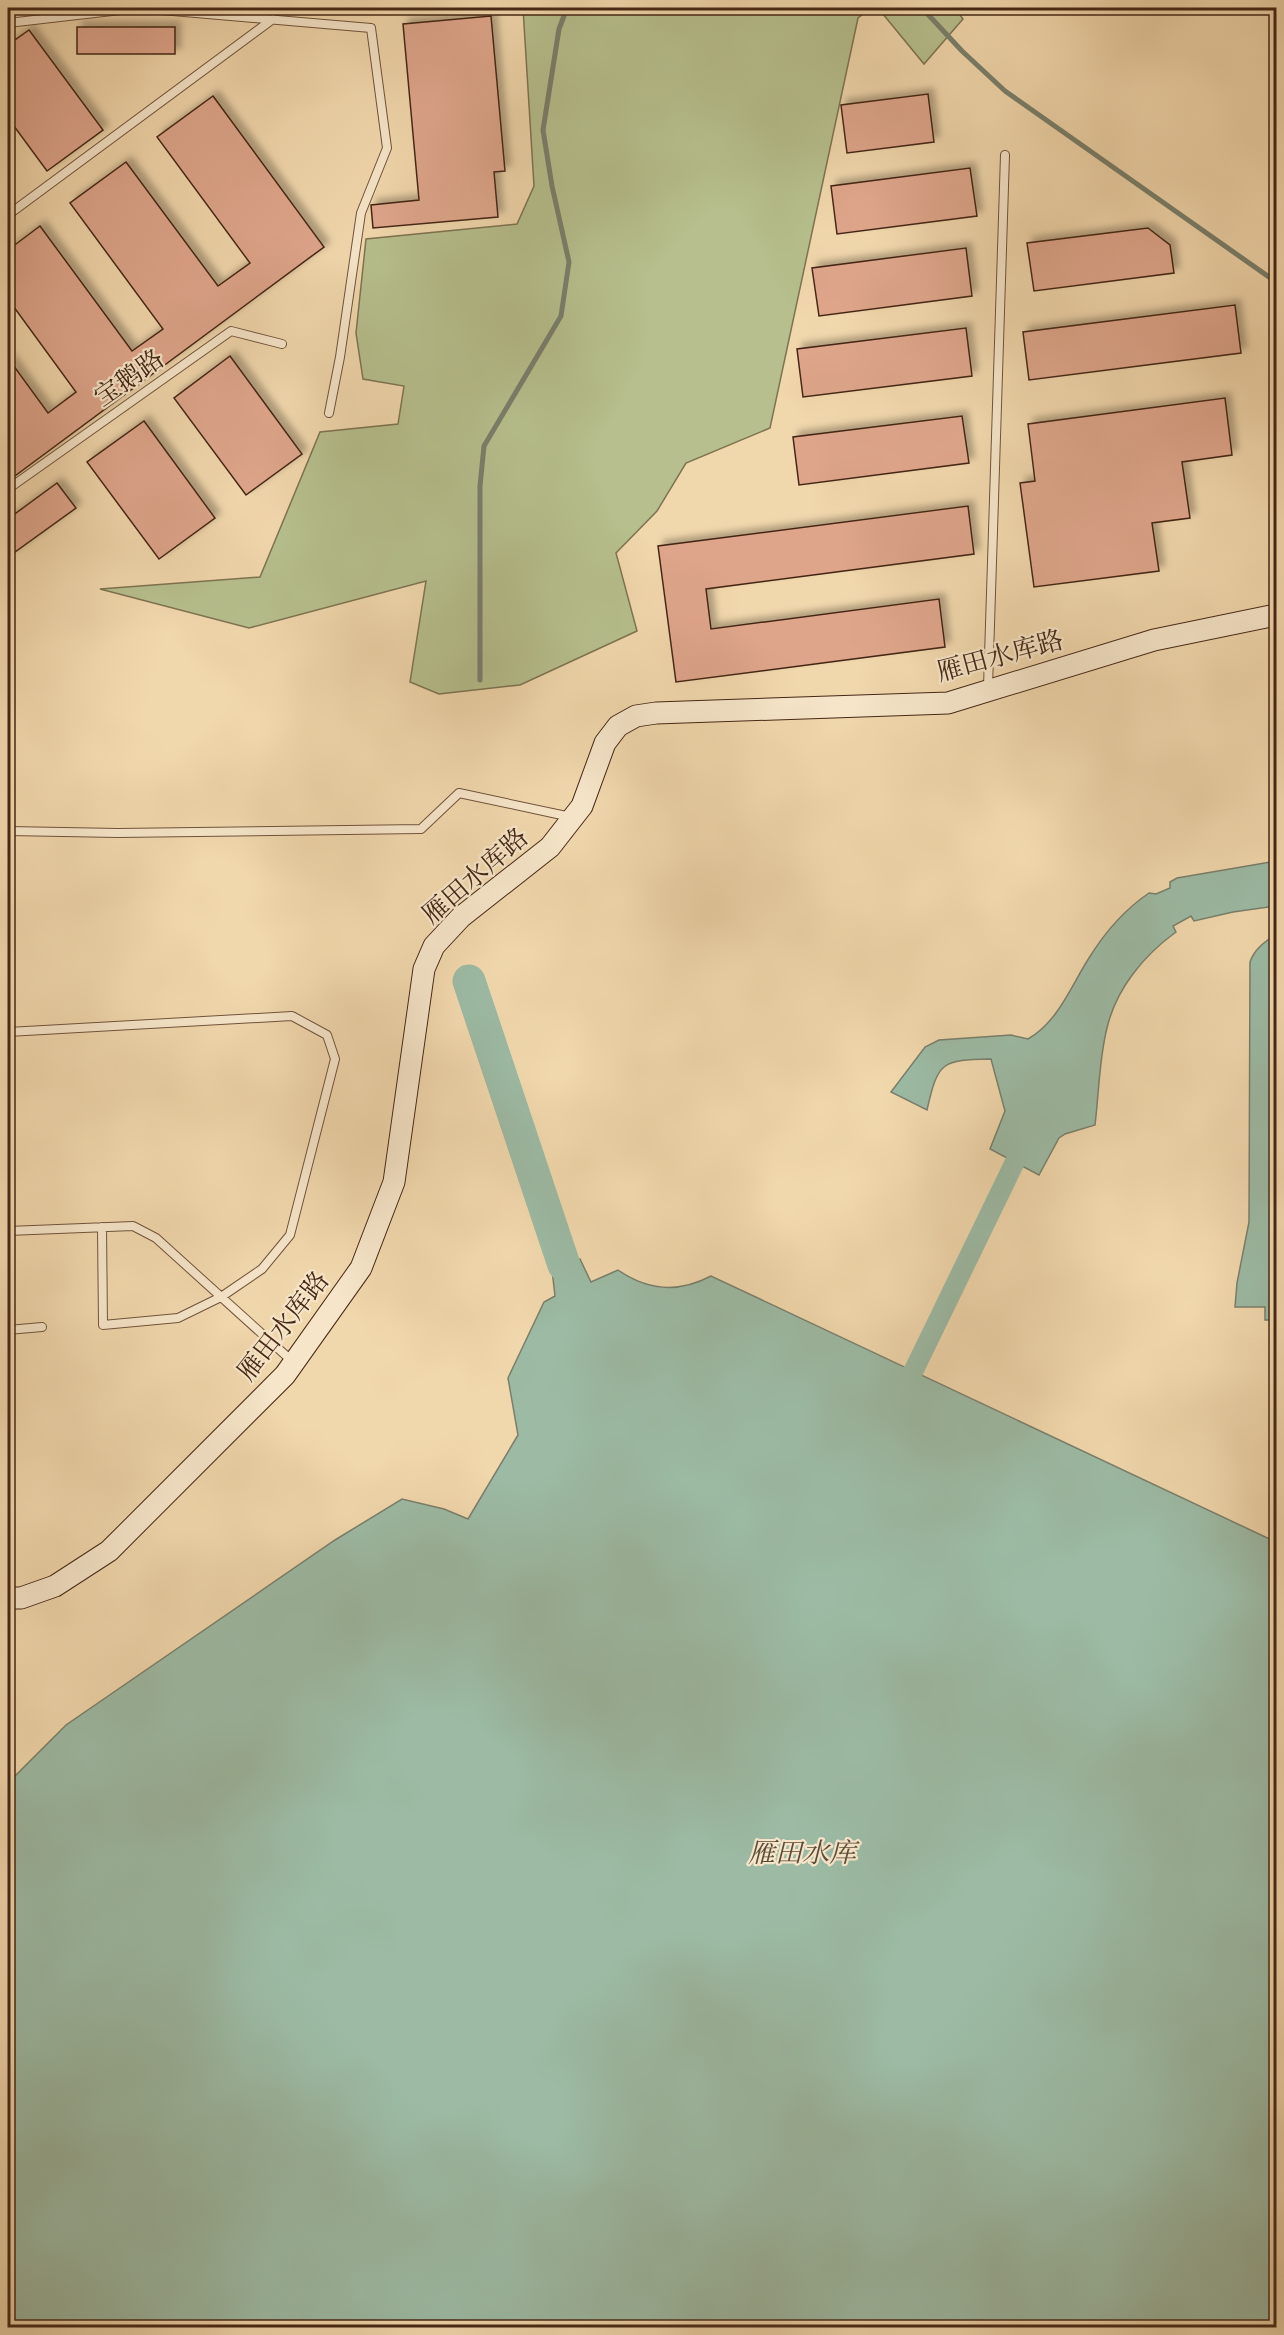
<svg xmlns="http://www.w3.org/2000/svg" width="1284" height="2335" font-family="Cardo,'Noto Serif SC',serif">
<defs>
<filter id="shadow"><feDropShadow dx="5.5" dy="-5.5" stdDeviation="3" flood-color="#0004"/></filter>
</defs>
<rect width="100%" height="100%" fill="#f1d7ac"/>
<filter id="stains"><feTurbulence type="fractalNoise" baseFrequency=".00333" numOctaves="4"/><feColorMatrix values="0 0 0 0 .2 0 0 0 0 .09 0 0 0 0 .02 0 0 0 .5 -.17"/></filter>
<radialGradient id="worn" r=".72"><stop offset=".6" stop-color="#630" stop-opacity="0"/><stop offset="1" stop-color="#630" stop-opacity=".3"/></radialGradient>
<path fill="#b6bf8d" stroke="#7e7351" stroke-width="1.5" d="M 313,8 L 418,8 L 361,13 Z
M 523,8 L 871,8 L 858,18 L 770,428 L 686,463 L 657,511 L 616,553 L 637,631 L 520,685 L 439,694 L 410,682 L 426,581 L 249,628 L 100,589 L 260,577 L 320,432 L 398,424 L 404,386 L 363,379 L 356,333 L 366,239 L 517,224 L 534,186 Z
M 878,8 L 955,8 L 963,19 L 924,64 Z"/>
<path fill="#9cbaa4" stroke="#797f6b" stroke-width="1.5" d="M 1276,861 L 1276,906 L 1233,912 L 1194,921 L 1191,916 L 1173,926 L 1176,932 C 1144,955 1116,989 1107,1028 C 1099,1059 1099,1093 1095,1125 L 1065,1134 L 1059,1138 L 1039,1175 L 990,1149 L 1005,1111 L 991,1059 C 942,1060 938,1061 927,1110 L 891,1092 L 925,1047 L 939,1040 L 1011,1035 L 1028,1039 C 1058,1022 1071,986 1089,958 C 1105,932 1124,910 1149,893 L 1156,894 L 1170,888 L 1170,882 L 1177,878 Z
M 1276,934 L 1276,1320 L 1265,1320 L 1265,1307 L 1235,1307 L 1237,1283 L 1249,1222 L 1250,962 C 1255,948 1265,942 1276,934 Z
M 580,1259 L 591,1282 L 618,1270 C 648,1291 679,1293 711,1276 L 1276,1542 L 1276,2327 L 8,2327 L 8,1783 L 66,1725 L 335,1540 L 402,1499 L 444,1509 L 468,1519 L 518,1435 L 508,1378 L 544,1302 L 555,1296 L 552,1270 Z"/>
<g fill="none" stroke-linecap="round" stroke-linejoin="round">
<path stroke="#797f6b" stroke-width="5" d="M 922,8 L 962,51 L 1005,91 L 1276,282
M 480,680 L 480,486 L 484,446 L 561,316 L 569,262 L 552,186 L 543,130 L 559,29 L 567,8"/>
<path stroke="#9cbaa4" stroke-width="20" d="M 894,1387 L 913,1372 L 1026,1139"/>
<path stroke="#9cbaa4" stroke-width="33" d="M 469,981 L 564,1265"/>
</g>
<path fill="#dea58b" stroke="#452715" stroke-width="1.5" filter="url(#shadow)" d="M 491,16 L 505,171 L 494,172 L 498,217 L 373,228 L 371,205 L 419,200 L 403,24 Z
M 77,27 L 175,27 L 175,54 L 77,54 Z
M 29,30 L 103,130 L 47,171 L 8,118 L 8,45 Z
M 928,94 L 934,142 L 847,153 L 841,105 Z
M 213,96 L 324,247 L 8,481 L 8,358 L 48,413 L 76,392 L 8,299 L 8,250 L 40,226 L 132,351 L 163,329 L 70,203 L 126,162 L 218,286 L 250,263 L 157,137 Z
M 970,168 L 977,216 L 837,234 L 831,186 Z
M 1148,228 L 1170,245 L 1174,273 L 1034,291 L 1027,243 Z
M 966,248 L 972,296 L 819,316 L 812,268 Z
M 1235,305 L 1241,353 L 1029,380 L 1023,332 Z
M 966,328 L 972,376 L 803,397 L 797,349 Z
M 230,356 L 302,454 L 246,495 L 174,398 Z
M 1225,398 L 1232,455 L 1182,462 L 1190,518 L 1152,523 L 1159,571 L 1034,587 L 1020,483 L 1035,481 L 1028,424 Z
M 962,416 L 969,463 L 799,485 L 793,437 Z
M 144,421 L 215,518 L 159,559 L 87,462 Z
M 57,483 L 76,508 L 8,557 L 8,519 Z
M 968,506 L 974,554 L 706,589 L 711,629 L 939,599 L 945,647 L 676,682 L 658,546 Z"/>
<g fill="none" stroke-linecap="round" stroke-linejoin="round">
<g stroke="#70533b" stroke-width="10">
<path id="lane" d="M 8,23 L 138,8 L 371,28 L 387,148 L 361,213 L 340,357 L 329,413
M 8,215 L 273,19
M 8,489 L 231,331 L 282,344
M 988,687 L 1005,155
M 8,831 L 118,833 L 421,829 L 459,793 L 571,817
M 8,1032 L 292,1016 L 327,1035 L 335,1059 L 290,1235 L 262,1269 L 221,1297 L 178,1318 L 103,1325 L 102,1227
M 8,1231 L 133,1226 L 156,1238 L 292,1361
M 8,1330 L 42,1327"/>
</g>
<g stroke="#452715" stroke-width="23">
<path id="secondary" d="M 8,1598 L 21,1598 L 55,1586 L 109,1551 L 285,1375 L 361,1268 L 394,1182 L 424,969 L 434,946 L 461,917 L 550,847 L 582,806 L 605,743 L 618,726 L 636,716 L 656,713 L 948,703 L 1154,640 L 1276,615"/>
</g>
<use href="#lane" stroke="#f6e5c9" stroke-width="8"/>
<use href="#secondary" stroke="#f6e5c9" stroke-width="21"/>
</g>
<g text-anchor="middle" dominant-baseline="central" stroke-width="4.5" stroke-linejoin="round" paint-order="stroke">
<g font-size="26" fill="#452715" stroke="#f6e5c9">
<text transform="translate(129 378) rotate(-35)">宝鹅路</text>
<text transform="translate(1000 656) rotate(-15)">雁田水库路</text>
<text transform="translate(475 876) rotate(-41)">雁田水库路</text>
<text transform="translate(283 1326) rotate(-52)">雁田水库路</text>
</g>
<g font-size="27" font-style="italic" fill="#5b4c39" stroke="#f6e5c9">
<text x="802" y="1853">雁田水库</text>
</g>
</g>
<rect width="1284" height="2335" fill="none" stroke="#f1d7ac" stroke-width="30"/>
<rect x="9" y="9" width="1266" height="2317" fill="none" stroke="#452715" stroke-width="3"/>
<rect x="15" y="15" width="1254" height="2305" fill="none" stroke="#452715" stroke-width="1.5"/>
<rect width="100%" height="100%" filter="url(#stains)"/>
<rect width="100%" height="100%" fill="url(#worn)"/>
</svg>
